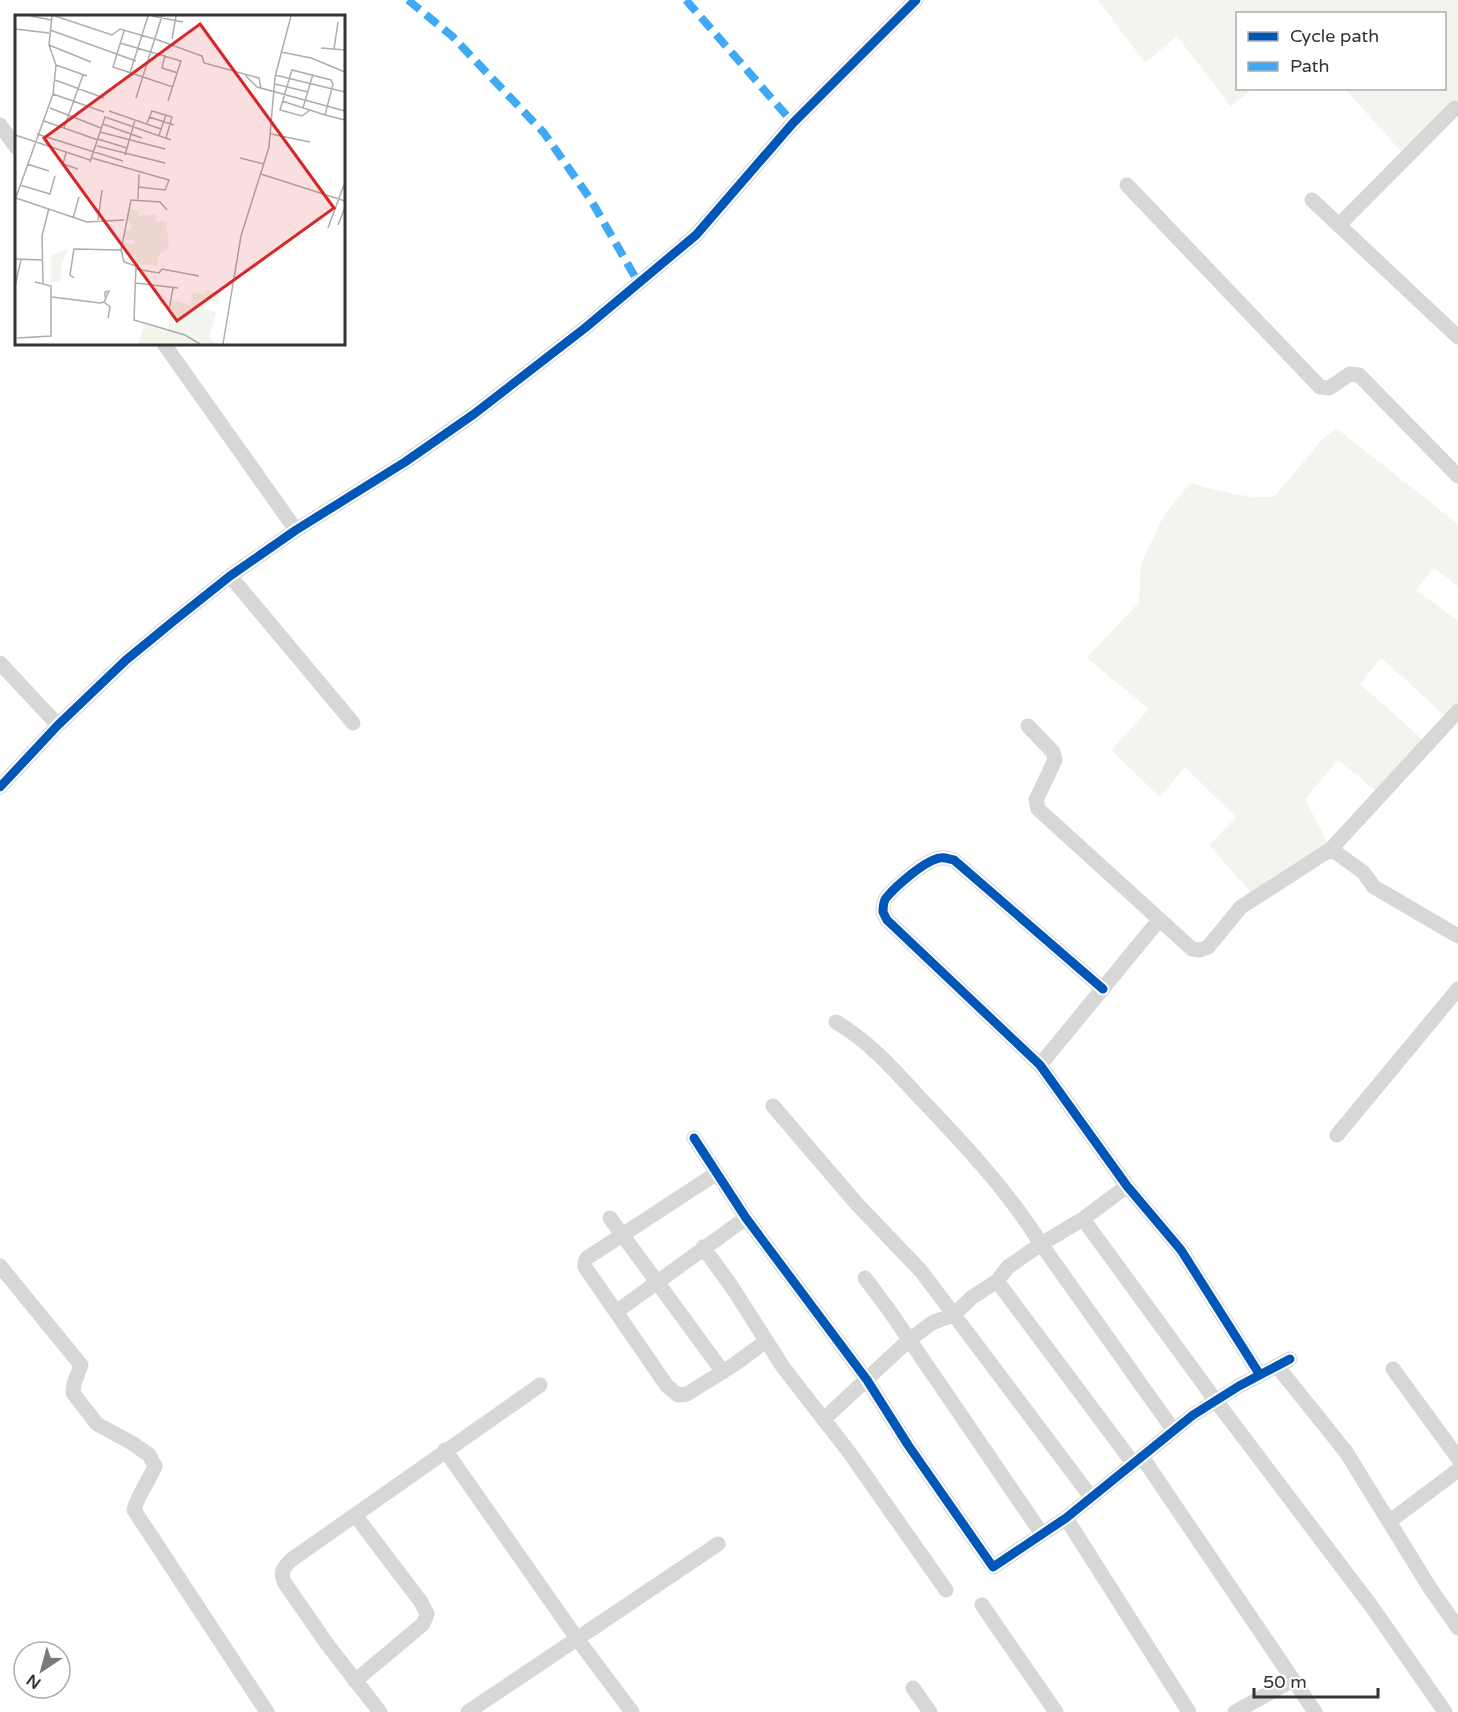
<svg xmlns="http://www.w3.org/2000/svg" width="1458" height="1712" font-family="'Varela Round',sans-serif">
<rect width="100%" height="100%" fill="#fff"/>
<path fill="#f1f5ed" d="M 1098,0 L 1458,0 L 1458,108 L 1406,157 L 1345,89 L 1444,88 L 1444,14 L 1238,14 L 1238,88 L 1252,89 L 1231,107 L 1177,36 L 1145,63 Z
M 1336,428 L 1458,524 L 1458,586 L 1434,568 L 1416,590 L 1458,621 L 1458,711 L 1450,720 L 1381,658 L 1360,684 L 1428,744 L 1381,795 L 1338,760 L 1305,799 L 1331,849 L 1255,897 L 1209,845 L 1236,817 L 1185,767 L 1160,797 L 1111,750 L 1149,709 L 1087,658 L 1139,602 L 1141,564 L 1163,517 L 1190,483 C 1217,490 1246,499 1274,497 L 1320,442 Z"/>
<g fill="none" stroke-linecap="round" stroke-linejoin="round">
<path stroke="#d7d7d7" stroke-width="15" d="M 0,125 L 16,147
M 1127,185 L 1320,387 L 1329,388 L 1350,374 L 1359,375 L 1458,476
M 1312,200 L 1458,337
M 1340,224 L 1455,108
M 164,344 L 296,530
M 230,576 L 353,723
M 0,663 L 58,725
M 1028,726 L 1053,752 L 1055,760 L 1036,800 L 1038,809 L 1192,949 L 1200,950 L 1208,947 L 1241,907 L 1331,849 L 1458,711
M 0,787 L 58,725 L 126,660 L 176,619 L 230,576 L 296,530 L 405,462 L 474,414 L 585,328 L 696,235 L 793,123 L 916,0
M 1331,849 L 1363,872 L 1374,887 L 1458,936
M 1103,989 L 954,860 C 949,859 944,857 940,858 C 925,860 895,887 886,898 C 883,902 883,907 883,912 L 887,920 L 1040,1065 L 1127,1186 L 1181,1250 L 1260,1375
M 836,1022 C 869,1041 895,1071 921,1099 C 964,1144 1008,1191 1041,1244 L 1174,1431
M 1040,1065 L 1159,920
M 773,1106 L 856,1203 L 921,1271 L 1091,1497
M 1337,1135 L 1458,989
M 694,1138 L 746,1218 L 867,1380 L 908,1445 L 993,1567 L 1066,1518 L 1193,1415 L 1239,1386 L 1290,1359
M 717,1173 L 587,1258 L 585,1262 L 585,1267 L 667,1386 L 678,1395 L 687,1394 L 735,1364 L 766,1341
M 610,1218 L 723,1372
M 1083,1219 L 1216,1401 L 1372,1607 L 1445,1712
M 703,1247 L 732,1287 L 783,1367 L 849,1452 L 946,1590
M 0,1266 L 81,1365 L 74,1384 L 73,1393 L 97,1424 L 132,1443 L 149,1455 L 155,1466 C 149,1481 138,1494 134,1510 L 267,1712
M 865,1278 L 889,1310 L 1042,1534
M 997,1281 L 1133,1463
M 616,1312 L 746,1218
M 1277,1366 L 1346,1452 L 1430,1588 L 1458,1628
M 1393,1369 L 1458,1458
M 824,1419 L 909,1340 L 932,1323 L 955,1314 L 971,1298 L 997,1281 L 1008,1267 L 1041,1244 L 1083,1219 L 1127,1186
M 445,1450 L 578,1640 L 632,1712
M 1142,1457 L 1315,1712
M 355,1515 L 421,1602 L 427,1614 L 423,1624 L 355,1681
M 1066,1518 L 1189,1712
M 1390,1521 L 1458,1470
M 982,1605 L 1056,1712
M 913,1688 L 930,1712
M 380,1712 L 327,1644 L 284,1582 C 280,1572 283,1568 291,1560 L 540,1385
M 468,1712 L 718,1544
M 1235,1712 L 1293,1680"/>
<path stroke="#3fa9f5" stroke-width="8" stroke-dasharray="15 8" stroke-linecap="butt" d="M 408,0 L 452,36 L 544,133 L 591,200 L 639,284
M 686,0 L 793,123"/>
<g stroke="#fff" stroke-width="13">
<path id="cycleway" d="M 0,787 L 58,725 L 126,660 L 176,619 L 230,576 L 296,530 L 405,462 L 474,414 L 585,328 L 696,235 L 793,123 L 916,0
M 1103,989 L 954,860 C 949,859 944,857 940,858 C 925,860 895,887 886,898 C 883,902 883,907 883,912 L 887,920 L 1040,1065 L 1127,1186 L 1181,1250 L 1260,1375
M 694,1138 L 746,1218 L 867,1380 L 908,1445 L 993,1567 L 1066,1518 L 1193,1415 L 1239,1386 L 1290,1359"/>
</g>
<use href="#cycleway" stroke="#0057b8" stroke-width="9"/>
</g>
<g transform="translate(15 15)">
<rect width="330" height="330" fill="#fff"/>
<path d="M 114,194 L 123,196 L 123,201 L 141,199 L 141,206 L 151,207 L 154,233 L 144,239 L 142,251 L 109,247 L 108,243 L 121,243 L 121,240 L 107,239 L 107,228 L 119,229 L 119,225 L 108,224 L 109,215 L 116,215 L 117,209 L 110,205 ZM 54,233 L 48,245 L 45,267 L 36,267 L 36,240 ZM 191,275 L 204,279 L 204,289 L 192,286 L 189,294 L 201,297 L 195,322 L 200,329 L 123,329 L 130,309 L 153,315 L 156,285 L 175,290 L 178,277 L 190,280 Z" fill="#f1f5ed"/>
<path fill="none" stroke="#adadad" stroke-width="1.5" d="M 16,1 L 36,5M 40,1 L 97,20 L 105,14 L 143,25 L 187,41 L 189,48 L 244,63 L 246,73M 137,1 L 168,7M 0,14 L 34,18M 35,15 L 121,46M 109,16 L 98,52 L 158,72M 157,24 L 161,1M 105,28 L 166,46 L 153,86M 34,30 L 76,47M 306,33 L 330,35M 319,34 L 323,7M 266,37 L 296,43 L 330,57M 150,40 L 147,53 L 163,58M 41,50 L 72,61M 115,58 L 133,1M 230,60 L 242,72 L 330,96M 260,60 L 330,77M 40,65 L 89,83M 260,69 L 293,77M 38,79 L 89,97M 121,83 L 147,1M 267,86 L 310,100M 35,93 L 86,113M 288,93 L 298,59M 295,95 L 287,101 L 265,95 L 277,55 L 316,65 L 318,69 L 310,100 L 330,105M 94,96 L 146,114M 134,102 L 159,110M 29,106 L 83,125M 132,108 L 137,96 L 157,102 L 151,123M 88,109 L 127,123M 49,113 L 68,60M 85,117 L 150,134M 22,119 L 108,146M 256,119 L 295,127M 0,120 L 75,145M 144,120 L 151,100M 83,124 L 112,133M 82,131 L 150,148M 51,138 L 48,149 L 63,154M 110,140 L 120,105M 77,143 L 154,165 L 150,175 L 123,172M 225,143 L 249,149M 75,147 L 90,102 L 156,125M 12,149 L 34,156M 246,159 L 330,186M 5,170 L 35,179 L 40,161M 1,183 L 72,207 L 109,205M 123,184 L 124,159M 0,185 L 38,79 L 41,50 L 34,30 L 37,1M 152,195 L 145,187 L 116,185 L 106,235 L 109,247 L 121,251 L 119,305 L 170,320 L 185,329M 58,203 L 64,182M 83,205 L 87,175M 323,210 L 330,192M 313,213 L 330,167M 0,244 L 27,245M 121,254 L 144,258 L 147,254 L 184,261M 59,263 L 55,260 L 59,234 L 106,235M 28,268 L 27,221 L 34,193M 121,268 L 163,273M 0,271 L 6,245M 37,282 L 85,288 L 89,287 L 94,276 L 90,277 L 90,282M 89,287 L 95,292 L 93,303M 154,294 L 158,273M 2,323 L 36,321 L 36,271 L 20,267M 208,329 L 226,221 L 254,132 L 260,62 L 276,1"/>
<path fill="#d62828" fill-opacity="0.15" stroke="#d62828" stroke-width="3" d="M 185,9 L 319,193 L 162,306 L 29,123 Z"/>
<rect width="330" height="330" fill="none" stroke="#333" stroke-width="3"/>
</g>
<rect x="1236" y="12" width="210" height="78" fill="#ffffff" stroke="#adadad" stroke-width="1.5"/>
<rect x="1248" y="32" width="30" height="9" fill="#0057b8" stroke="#adadad" stroke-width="1.5"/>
<text x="1290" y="42" font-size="18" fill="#333333">Cycle path</text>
<rect x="1248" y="62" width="30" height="9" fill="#3fa9f5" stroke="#adadad" stroke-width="1.5"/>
<text x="1290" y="72" font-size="18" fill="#333333">Path</text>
<g transform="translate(42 1670) rotate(216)"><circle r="28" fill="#ffffff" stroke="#adadad" stroke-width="1.5"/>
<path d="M0-4.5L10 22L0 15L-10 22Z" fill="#7a7a7a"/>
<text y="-9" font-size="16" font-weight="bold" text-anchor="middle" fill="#333333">N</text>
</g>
<path d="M1254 1688v9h124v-9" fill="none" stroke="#333333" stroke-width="3"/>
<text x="1263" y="1688" font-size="18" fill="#333333" stroke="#ffffff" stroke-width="4.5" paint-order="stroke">50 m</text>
</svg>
